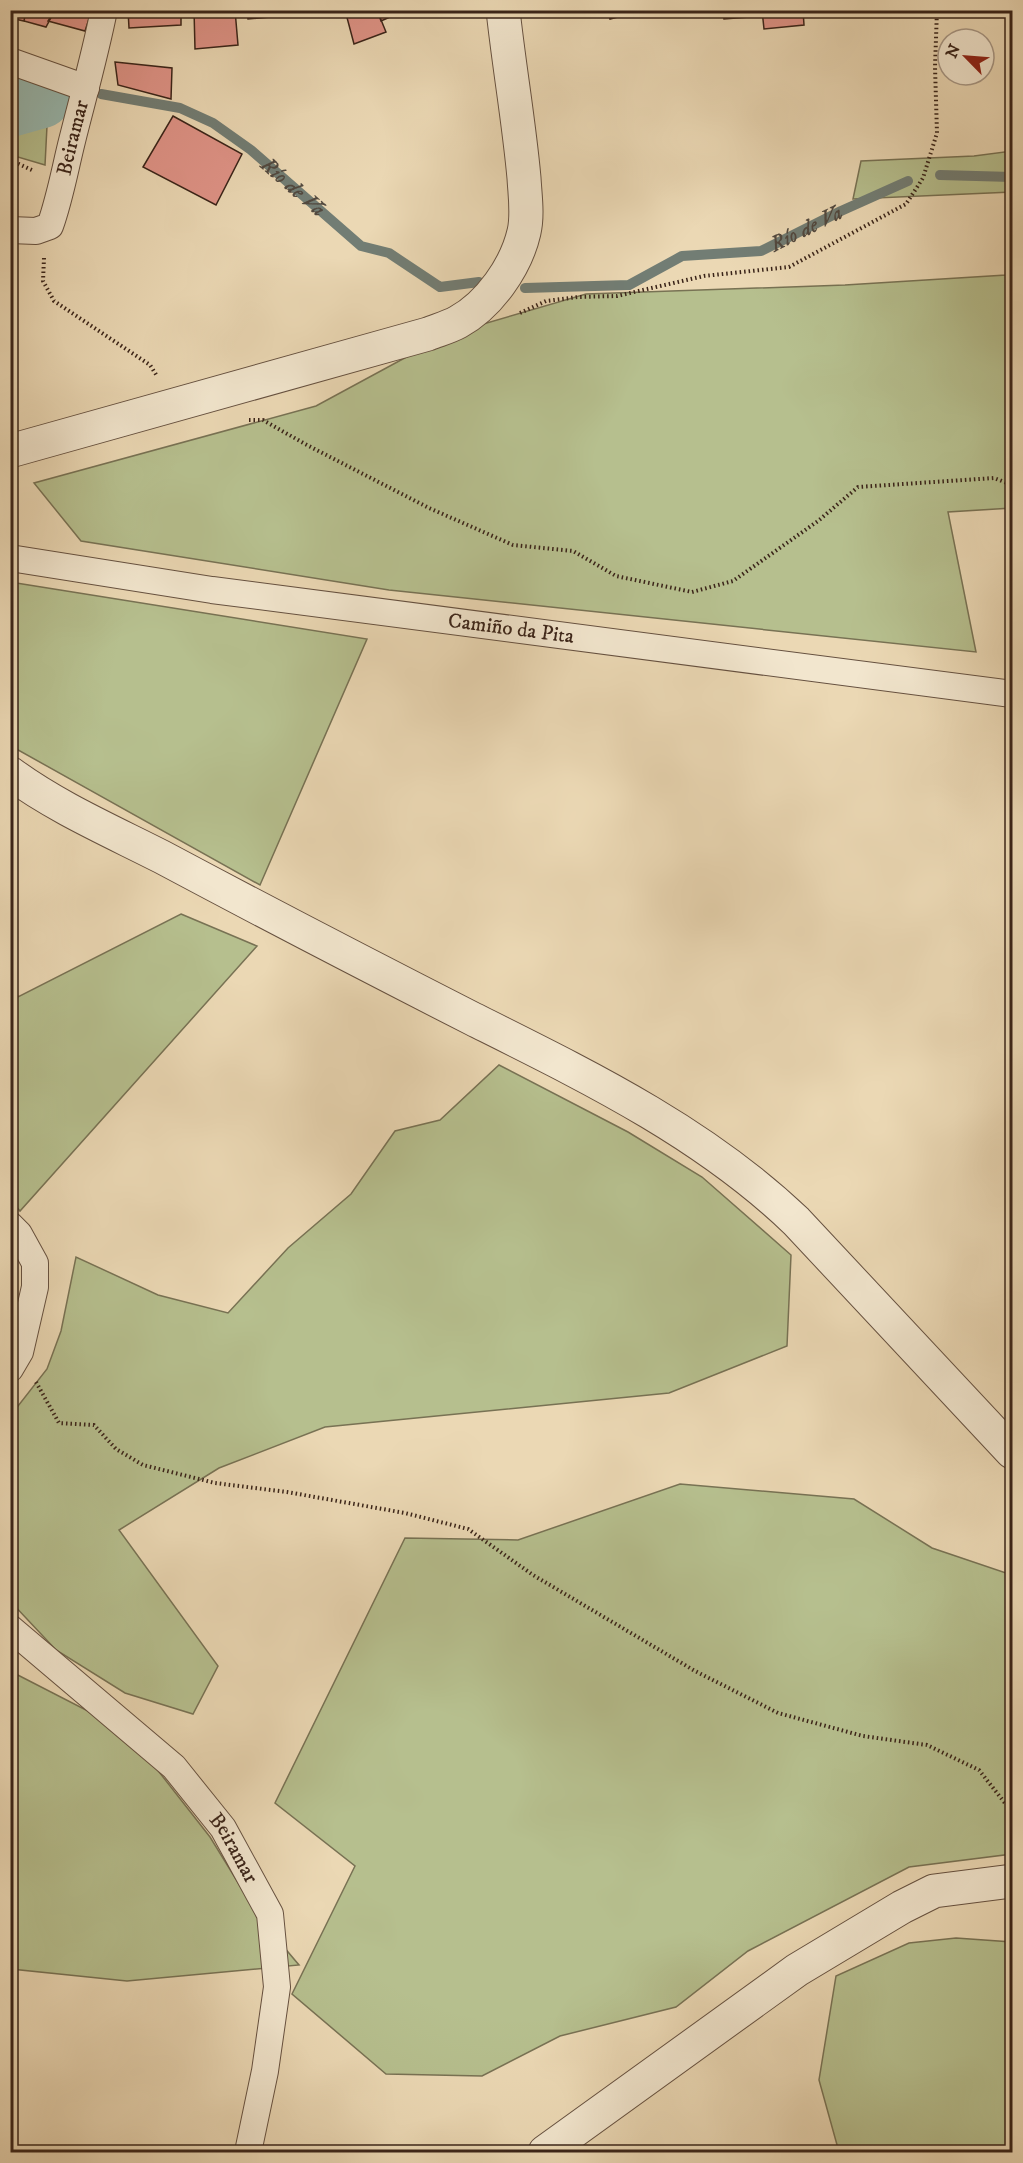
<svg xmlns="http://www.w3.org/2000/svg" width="1023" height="2163" font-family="'IM FELL DW Pica',serif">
<rect width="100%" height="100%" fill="#ebd8b4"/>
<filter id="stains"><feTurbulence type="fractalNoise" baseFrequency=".00333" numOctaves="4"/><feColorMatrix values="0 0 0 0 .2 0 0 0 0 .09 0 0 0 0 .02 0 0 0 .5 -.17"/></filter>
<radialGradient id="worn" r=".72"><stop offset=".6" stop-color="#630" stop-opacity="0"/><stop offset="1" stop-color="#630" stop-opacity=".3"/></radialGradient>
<path fill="#b6bf8e" stroke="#787254" stroke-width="1.5" d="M 47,126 L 45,165 L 11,155 L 11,130 Z
M 1012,151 L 1012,192 L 853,199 L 861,161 L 974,156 Z
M 1012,261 L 1012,508 L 948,512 L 976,652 L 389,590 L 81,541 L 34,483 L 316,406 L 449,334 L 586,294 L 845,285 L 1006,275 Z
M 10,582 L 367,639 L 260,885 L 11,746 Z
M 181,914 L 257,946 L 20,1211 L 10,1199 L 11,972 L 18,997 Z
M 499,1065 L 628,1132 L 702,1177 L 791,1255 L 787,1346 L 669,1393 L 325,1427 L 219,1468 L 119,1530 L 218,1666 L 193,1714 L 125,1693 L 56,1650 L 11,1602 L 11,1415 L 47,1369 L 61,1331 L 76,1257 L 158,1295 L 228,1313 L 288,1248 L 351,1194 L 395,1131 L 440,1120 Z
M 680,1484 L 854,1499 L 932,1548 L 1012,1575 L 1012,1854 L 909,1867 L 748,1951 L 676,2007 L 560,2036 L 482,2076 L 386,2074 L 292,1994 L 355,1866 L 275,1803 L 405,1538 L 518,1540 Z
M 10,1671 L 127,1731 L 210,1837 L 261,1920 L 299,1965 L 127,1981 L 11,1969 Z
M 956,1938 L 1012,1942 L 1012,2152 L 839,2152 L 819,2080 L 836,1976 L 909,1943 Z"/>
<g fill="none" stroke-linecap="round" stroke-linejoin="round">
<g stroke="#727d74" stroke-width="10">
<path id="s1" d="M 101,94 L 180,108 L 213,123 L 251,150 L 361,246 L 389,253 L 440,287 L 479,282"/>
<path d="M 940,175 L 1012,177"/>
<path id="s2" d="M 525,288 L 629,285 L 682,256 L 761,251 L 841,211 L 908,181"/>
</g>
<path stroke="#98b9b0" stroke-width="58" d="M 10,108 L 42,99"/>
</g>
<path fill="#df9387" stroke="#3a2419" stroke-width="1.5" d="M 10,10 L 26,10 L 24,21 L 10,18 Z
M 26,10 L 55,10 L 46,27 L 24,21 Z
M 55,10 L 92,10 L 85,31 L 48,21 Z
M 128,10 L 181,10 L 181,25 L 129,28 Z
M 194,10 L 235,10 L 238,45 L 195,49 Z
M 247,10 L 280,10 L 281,16 L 248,19 Z
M 345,10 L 377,10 L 386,32 L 354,44 Z
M 377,10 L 406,10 L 381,21 Z
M 607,10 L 644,10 L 610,19 Z
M 723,10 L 762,10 L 762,16 L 724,19 Z
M 762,10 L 803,10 L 804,25 L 764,29 Z
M 115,62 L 172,68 L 171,99 L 118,85 Z
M 173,116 L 242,154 L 216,205 L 143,167 Z"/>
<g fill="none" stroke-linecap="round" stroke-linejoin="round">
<g stroke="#665140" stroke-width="28">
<g id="minor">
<path d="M 10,61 L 86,88"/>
<path id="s3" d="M 10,230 L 36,231 L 50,226 C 60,198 65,169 72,141 C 83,97 95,55 104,10"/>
<path id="s4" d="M 10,558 L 212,590 L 1012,694"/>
<path d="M 10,1225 L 19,1234 L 35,1263 L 35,1287 L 20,1352 L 10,1369"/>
<path id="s5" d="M 10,1628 L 174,1767 L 223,1828 L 270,1914 L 277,1987 L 265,2071 L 248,2152"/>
</g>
</g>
<g stroke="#665140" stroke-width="35">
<path id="tertiary" d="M 10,451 L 428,334 C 438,330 449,327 458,322 C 489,305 516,267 524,232 C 528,215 525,196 524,178 C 519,122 509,66 503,10
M 10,773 C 56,807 111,831 162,857 C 265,912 369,966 473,1019 C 587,1076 703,1132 796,1221 L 1012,1452
M 545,2152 L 797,1970 L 902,1907 L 934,1891 L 1012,1881"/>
</g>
<path stroke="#3a2419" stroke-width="4" stroke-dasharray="1.5 3" stroke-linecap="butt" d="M 10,160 L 34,171
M 44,258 L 43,281 L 54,301 L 150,365 L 157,376
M 520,313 L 546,301 L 578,297 L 617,296 L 704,276 L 789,267 L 906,204 L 923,178 L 937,133 L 935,67 L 937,10
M 249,420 L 263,420 L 305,444 L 429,508 L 513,545 L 573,551 L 616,576 L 692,592 L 733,581 L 818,521 L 858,487 L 994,478 L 1012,485
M 36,1382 L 59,1423 L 94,1425 L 116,1449 L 143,1465 L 215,1483 L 287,1492 L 405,1513 L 468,1529 L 533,1575 L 695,1671 L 778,1713 L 863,1736 L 927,1745 L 979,1770 L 1012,1812"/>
<use href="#minor" stroke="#f2e6ce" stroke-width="26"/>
<use href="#tertiary" stroke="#f2e6ce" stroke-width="33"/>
</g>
<g text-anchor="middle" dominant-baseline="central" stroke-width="6" stroke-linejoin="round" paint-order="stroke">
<g font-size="21" fill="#3a2419" stroke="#f2e6ce">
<text stroke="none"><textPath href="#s3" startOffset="132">Beiramar</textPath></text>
<text stroke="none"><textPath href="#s4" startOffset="506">Camiño da Pita</textPath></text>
<text stroke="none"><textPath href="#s5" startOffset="316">Beiramar</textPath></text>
</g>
<g font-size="22" font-style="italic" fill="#52493f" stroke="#f2e6ce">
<text stroke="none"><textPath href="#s1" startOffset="219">Río de Va</textPath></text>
<text stroke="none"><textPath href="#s2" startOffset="294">Río de Va</textPath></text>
</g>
</g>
<rect width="1023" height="2163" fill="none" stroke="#ebd8b4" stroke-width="36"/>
<rect x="12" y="12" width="999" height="2139" fill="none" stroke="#3a2419" stroke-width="3"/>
<rect x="18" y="18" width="987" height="2127" fill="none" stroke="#3a2419" stroke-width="1.5"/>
<g transform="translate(966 57) rotate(295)"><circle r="28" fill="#f2e6ce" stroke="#a89886" stroke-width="1.5"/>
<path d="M0-4.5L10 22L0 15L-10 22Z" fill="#8f2418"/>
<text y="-9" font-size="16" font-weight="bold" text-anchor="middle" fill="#3a2419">N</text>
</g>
<rect width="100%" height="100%" filter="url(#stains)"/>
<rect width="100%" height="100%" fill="url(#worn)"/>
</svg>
